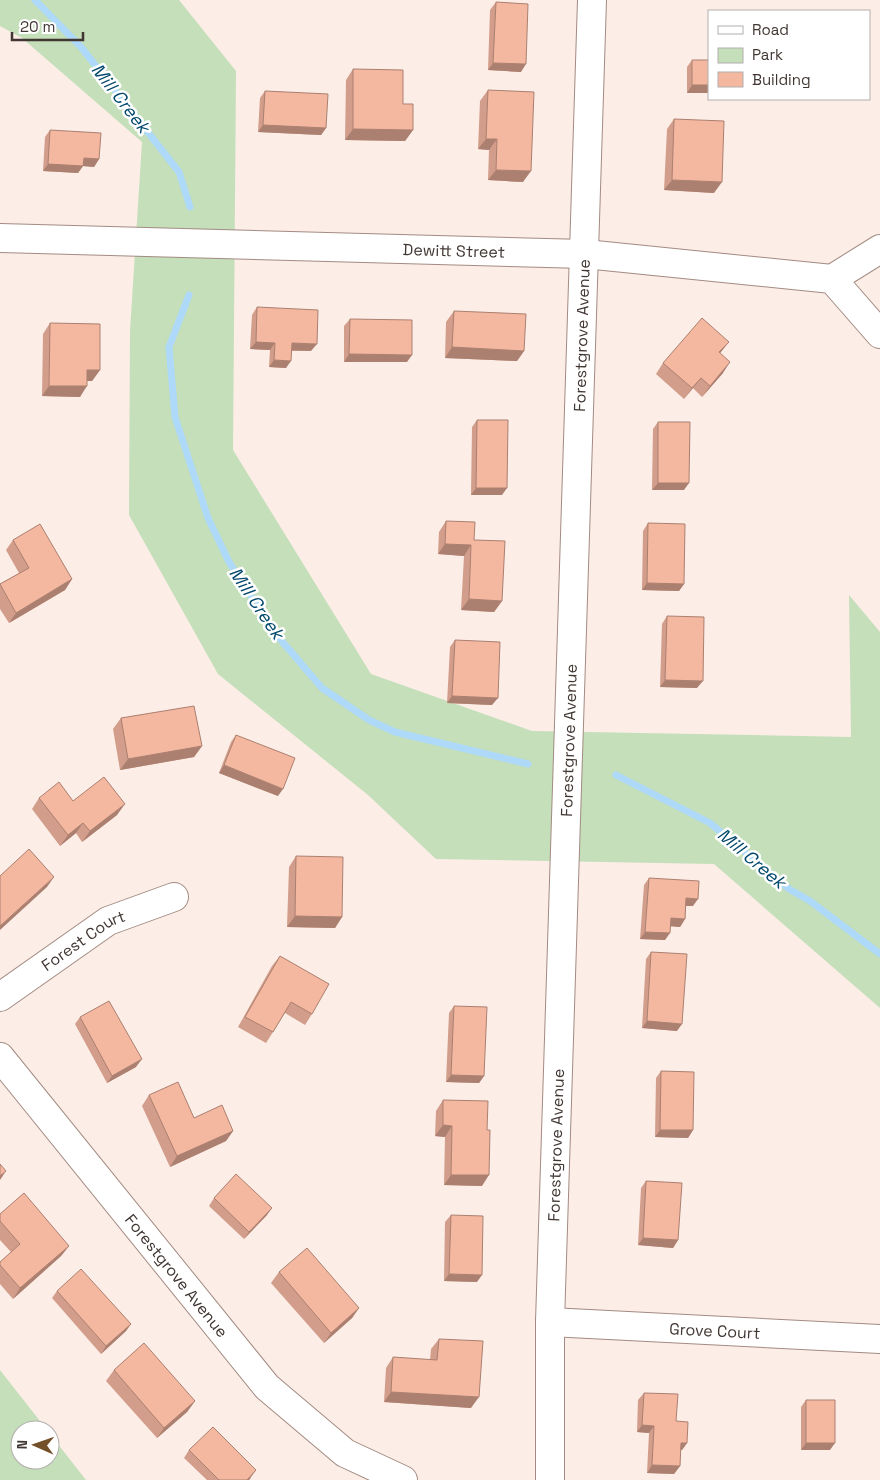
<svg xmlns="http://www.w3.org/2000/svg" width="880" height="1480" font-family="'Space Grotesk',sans-serif">
<rect width="100%" height="100%" fill="#fcede7"/>
<path fill="#c4dfb9" d="M 0,0 L 179,0 L 236,71 L 233,450 L 371,674 L 532,731 L 851,737 L 849,595 L 880,632 L 880,1008 L 714,864 L 436,859 L 368,795 L 218,674 L 129,515 L 130,331 L 142,142 L 22,38 L 0,26 Z
M 0,1370 L 47,1430 L 20,1430 L 20,1460 L 50,1460 L 50,1434 L 86,1480 L 0,1480 Z"/>
<g fill="none" stroke-linecap="round" stroke-linejoin="round">
<path stroke="#aed9f8" stroke-width="7" d="M 35,0 L 81,47 L 179,172 L 190,207
M 189,295 L 169,347 L 175,417 L 208,518 L 229,562 L 274,632 L 322,688 L 369,720 L 395,732 L 528,764
M 616,775 L 710,823 L 789,889 L 810,901 L 880,954"/>
<g stroke="#a28b82" stroke-width="30">
<g id="minor">
<path id="s1" d="M 0,238 L 585,254 L 832,279 L 880,334"/>
<path d="M 832,279 L 880,249"/>
<path id="s2" d="M 0,997 L 108,921 L 174,897"/>
<path id="s3" d="M 0,1057 L 267,1387 L 345,1453 L 403,1480"/>
<path id="s4" d="M 550,1322 L 880,1339"/>
<path id="s5" d="M 550,1480 L 550,1322 L 592,0"/>
</g>
</g>
<use href="#minor" stroke="#fff" stroke-width="28"/>
</g>
<path fill="#d29d8a" d="M 496,2 L 521,72 L 488,70 L 490,10 Z
M 692,60 L 709,93 L 687,93 L 687,67 Z
M 353,69 L 403,104 L 413,130 L 405,141 L 345,140 L 346,80 Z
M 488,90 L 523,182 L 488,180 L 489,150 L 478,149 L 480,101 Z
M 265,91 L 326,128 L 321,135 L 258,132 L 260,98 Z
M 674,119 L 714,193 L 664,190 L 667,129 Z
M 50,130 L 99,159 L 94,167 L 83,166 L 78,173 L 43,171 L 45,137 Z
M 257,307 L 311,351 L 292,351 L 286,368 L 269,367 L 270,350 L 250,349 L 252,315 Z
M 454,311 L 524,351 L 517,361 L 445,358 L 446,322 Z
M 350,319 L 407,362 L 344,362 L 344,326 Z
M 50,323 L 100,370 L 92,381 L 87,381 L 80,397 L 42,396 L 43,334 Z
M 720,354 L 723,373 L 702,397 L 693,388 L 684,399 L 656,374 L 663,363 Z
M 477,420 L 502,495 L 471,495 L 472,427 Z
M 658,422 L 684,490 L 652,490 L 653,429 Z
M 446,521 L 474,540 L 502,601 L 494,612 L 461,610 L 464,556 L 438,554 L 439,532 Z
M 648,523 L 684,584 L 679,591 L 642,590 L 643,531 Z
M 13,540 L 72,579 L 65,590 L 9,623 L 0,609 L 0,584 L 19,573 L 6,550 Z
M 667,616 L 697,688 L 660,687 L 662,624 Z
M 455,640 L 492,705 L 447,703 L 450,647 Z
M 121,718 L 202,746 L 194,757 L 120,770 L 113,729 Z
M 236,735 L 278,796 L 219,773 L 231,742 Z
M 39,798 L 73,801 L 117,815 L 82,842 L 76,833 L 60,846 L 32,809 Z
M 296,856 L 342,917 L 335,928 L 287,927 L 289,867 Z
M 649,878 L 693,906 L 686,906 L 685,919 L 680,927 L 671,926 L 665,940 L 640,939 L 644,885 Z
M 651,952 L 677,1031 L 642,1028 L 646,959 Z
M 280,956 L 312,1014 L 305,1025 L 285,1013 L 273,1032 L 266,1043 L 238,1027 L 272,966 Z
M 454,1006 L 484,1076 L 479,1083 L 446,1082 L 449,1013 Z
M 80,1017 L 136,1067 L 107,1083 L 75,1024 Z
M 661,1071 L 693,1130 L 688,1138 L 655,1137 L 656,1078 Z
M 149,1095 L 194,1118 L 233,1131 L 226,1141 L 170,1167 L 142,1106 Z
M 443,1100 L 482,1186 L 444,1185 L 445,1137 L 435,1136 L 436,1111 Z
M 646,1181 L 678,1240 L 673,1248 L 638,1245 L 641,1188 Z
M 214,1198 L 267,1215 L 244,1239 L 209,1206 Z
M 0,1214 L 69,1246 L 61,1256 L 13,1299 L 0,1284 L 0,1262 L 11,1252 L 0,1240 Z
M 451,1215 L 477,1282 L 444,1281 L 445,1222 Z
M 279,1272 L 359,1308 L 352,1318 L 324,1343 L 271,1283 Z
M 57,1291 L 131,1324 L 126,1331 L 101,1354 L 52,1298 Z
M 439,1339 L 471,1408 L 384,1402 L 386,1368 L 393,1357 L 430,1360 L 431,1349 Z
M 114,1370 L 195,1401 L 187,1412 L 157,1438 L 106,1381 Z
M 644,1393 L 676,1421 L 687,1443 L 682,1450 L 680,1450 L 680,1466 L 674,1474 L 647,1473 L 649,1433 L 637,1432 L 638,1400 Z
M 806,1400 L 830,1450 L 801,1450 L 801,1407 Z
M 189,1450 L 251,1478 L 249,1480 L 207,1480 L 184,1458 Z"/>
<path fill="#ab8070" d="M 493,63 L 526,64 L 521,72 L 488,70 Z
M 692,85 L 709,85 L 709,93 L 687,93 Z
M 263,125 L 326,128 L 321,135 L 258,132 Z
M 353,129 L 413,130 L 405,141 L 345,140 Z
M 486,139 L 497,139 L 489,150 L 478,149 Z
M 84,158 L 99,159 L 94,167 L 83,166 L 78,173 L 43,171 L 48,164 Z
M 496,170 L 531,171 L 523,182 L 488,180 Z
M 672,180 L 722,182 L 714,193 L 664,190 Z
M 256,342 L 275,343 L 270,350 L 250,349 Z
M 729,342 L 721,352 L 711,363 L 719,352 Z
M 292,343 L 317,344 L 311,351 L 287,350 Z
M 452,347 L 524,351 L 517,361 L 445,358 Z
M 349,354 L 412,355 L 407,362 L 344,362 Z
M 274,360 L 291,361 L 286,368 L 269,367 Z
M 730,362 L 723,373 L 702,397 L 710,386 Z
M 87,370 L 100,370 L 92,381 L 80,381 Z
M 701,378 L 693,388 L 684,399 L 692,388 Z
M 49,386 L 87,386 L 80,397 L 42,396 Z
M 658,483 L 689,483 L 684,490 L 652,490 Z
M 476,488 L 507,488 L 502,495 L 471,495 Z
M 445,544 L 471,545 L 464,556 L 438,554 Z
M 72,579 L 65,590 L 9,623 L 16,613 Z
M 647,583 L 684,584 L 679,591 L 642,590 Z
M 469,599 L 502,601 L 494,612 L 461,610 Z
M 665,680 L 703,681 L 697,688 L 660,687 Z
M 452,696 L 498,698 L 492,705 L 447,703 Z
M 202,746 L 194,757 L 120,770 L 128,759 Z
M 224,765 L 283,789 L 278,796 L 219,773 Z
M 125,804 L 117,815 L 82,842 L 90,831 Z
M 83,823 L 76,833 L 60,846 L 68,835 Z
M 54,877 L 47,887 L 0,930 L 0,926 Z
M 686,898 L 698,899 L 693,906 L 681,906 Z
M 295,916 L 342,917 L 335,928 L 287,927 Z
M 671,918 L 685,919 L 680,927 L 666,926 Z
M 645,932 L 670,933 L 665,940 L 640,939 Z
M 647,1021 L 682,1024 L 677,1031 L 642,1028 Z
M 142,1059 L 136,1067 L 107,1083 L 112,1076 Z
M 451,1075 L 484,1076 L 479,1083 L 446,1082 Z
M 443,1125 L 452,1126 L 445,1137 L 435,1136 Z
M 660,1130 L 693,1130 L 688,1138 L 655,1137 Z
M 233,1131 L 226,1141 L 170,1167 L 177,1156 Z
M 6,1171 L 0,1180 L 0,1176 Z
M 451,1175 L 489,1175 L 482,1186 L 444,1185 Z
M 272,1208 L 267,1215 L 244,1239 L 249,1232 Z
M 643,1238 L 678,1240 L 673,1248 L 638,1245 Z
M 69,1246 L 61,1256 L 13,1299 L 20,1288 Z
M 449,1274 L 482,1275 L 477,1282 L 444,1281 Z
M 359,1308 L 352,1318 L 324,1343 L 331,1333 Z
M 131,1324 L 126,1331 L 101,1354 L 106,1346 Z
M 391,1392 L 479,1397 L 471,1408 L 384,1402 Z
M 195,1401 L 187,1412 L 157,1438 L 164,1428 Z
M 642,1425 L 654,1426 L 649,1433 L 637,1432 Z
M 681,1443 L 687,1443 L 682,1450 L 676,1450 Z
M 806,1443 L 835,1443 L 830,1450 L 801,1450 Z
M 652,1465 L 680,1466 L 674,1474 L 647,1473 Z
M 256,1470 L 249,1480 L 247,1480 Z"/>
<path fill="#f4b7a0" stroke="#ab8070" d="M 496,2 L 528,4 L 526,64 L 493,63 Z
M 692,60 L 709,60 L 709,85 L 692,85 Z
M 353,69 L 403,70 L 403,104 L 413,104 L 413,130 L 353,129 Z
M 488,90 L 534,92 L 531,171 L 496,170 L 497,139 L 486,139 Z
M 265,91 L 328,94 L 326,128 L 263,125 Z
M 674,119 L 724,121 L 722,182 L 672,180 Z
M 50,130 L 101,133 L 99,159 L 84,158 L 83,166 L 48,164 Z
M 257,307 L 318,310 L 317,344 L 292,343 L 291,361 L 274,360 L 275,343 L 256,342 Z
M 454,311 L 526,314 L 524,351 L 452,347 Z
M 702,318 L 729,342 L 719,352 L 730,362 L 710,386 L 701,378 L 692,388 L 663,363 Z
M 350,319 L 412,320 L 412,355 L 349,354 Z
M 50,323 L 100,324 L 100,370 L 87,370 L 87,386 L 49,386 Z
M 477,420 L 508,420 L 507,488 L 476,488 Z
M 658,422 L 690,422 L 689,483 L 658,483 Z
M 446,521 L 475,522 L 474,540 L 505,541 L 502,601 L 469,599 L 471,545 L 445,544 Z
M 648,523 L 685,524 L 684,584 L 647,583 Z
M 40,524 L 72,579 L 16,613 L 0,584 L 29,568 L 13,540 Z
M 667,616 L 704,617 L 703,681 L 665,680 Z
M 455,640 L 500,642 L 498,698 L 452,696 Z
M 194,706 L 202,746 L 128,759 L 121,718 Z
M 236,735 L 295,758 L 283,789 L 224,765 Z
M 104,777 L 125,804 L 90,831 L 83,823 L 68,835 L 39,798 L 59,782 L 73,801 Z
M 29,849 L 54,877 L 0,926 L 0,876 Z
M 296,856 L 343,857 L 342,917 L 295,916 Z
M 649,878 L 699,881 L 698,899 L 686,898 L 685,919 L 671,918 L 670,933 L 645,932 Z
M 651,952 L 687,954 L 682,1024 L 647,1021 Z
M 280,956 L 329,984 L 312,1014 L 291,1002 L 273,1032 L 245,1017 Z
M 109,1001 L 142,1059 L 112,1076 L 80,1017 Z
M 454,1006 L 487,1007 L 484,1076 L 451,1075 Z
M 661,1071 L 694,1072 L 693,1130 L 660,1130 Z
M 178,1082 L 194,1118 L 222,1105 L 233,1131 L 177,1156 L 149,1095 Z
M 443,1100 L 488,1101 L 487,1130 L 490,1130 L 489,1175 L 451,1175 L 452,1126 L 443,1125 Z
M 0,1164 L 6,1171 L 0,1176 Z
M 236,1174 L 272,1208 L 249,1232 L 214,1198 Z
M 646,1181 L 682,1183 L 678,1240 L 643,1238 Z
M 24,1193 L 69,1246 L 20,1288 L 0,1265 L 0,1262 L 20,1244 L 0,1221 L 0,1214 Z
M 451,1215 L 483,1216 L 482,1275 L 449,1274 Z
M 307,1248 L 359,1308 L 331,1333 L 279,1272 Z
M 81,1269 L 131,1324 L 106,1346 L 57,1291 Z
M 439,1339 L 483,1341 L 479,1397 L 391,1392 L 393,1357 L 437,1360 Z
M 144,1343 L 195,1401 L 164,1428 L 114,1370 Z
M 644,1393 L 678,1394 L 676,1421 L 688,1422 L 687,1443 L 681,1443 L 680,1466 L 652,1465 L 654,1426 L 642,1425 Z
M 806,1400 L 835,1400 L 835,1443 L 806,1443 Z
M 213,1427 L 256,1470 L 247,1480 L 219,1480 L 189,1450 Z"/>
<g text-anchor="middle" dominant-baseline="central" stroke-width="5" stroke-linejoin="round" paint-order="stroke">
<g font-size="16" fill="#403632" stroke="#fff">
<text stroke="none"><textPath href="#s1" startOffset="454">Dewitt Street</textPath></text>
<text stroke="none"><textPath href="#s5" startOffset="1145">Forestgrove Avenue</textPath></text>
<text stroke="none"><textPath href="#s5" startOffset="740">Forestgrove Avenue</textPath></text>
<text stroke="none"><textPath href="#s2" startOffset="101">Forest Court</textPath></text>
<text stroke="none"><textPath href="#s5" startOffset="335">Forestgrove Avenue</textPath></text>
<text stroke="none"><textPath href="#s3" startOffset="281">Forestgrove Avenue</textPath></text>
<text stroke="none"><textPath href="#s4" startOffset="165">Grove Court</textPath></text>
</g>
<g font-size="18" font-style="italic" fill="#01476b" stroke="#fff">
<text transform="translate(121 98) rotate(52)">Mill Creek</text>
<text transform="translate(257 603) rotate(56)">Mill Creek</text>
<text transform="translate(752 858) rotate(40)">Mill Creek</text>
</g>
</g>
<rect x="708" y="10" width="162" height="90" fill="#ffffff" stroke="#b3afad"/>
<rect x="718" y="26" width="25" height="8" fill="#ffffff" stroke="#b3afad"/>
<text x="752" y="35" font-size="15" fill="#403632">Road</text>
<rect x="718" y="48" width="25" height="15" fill="#c4dfb9" stroke="#b3afad"/>
<text x="752" y="60" font-size="15" fill="#403632">Park</text>
<rect x="718" y="72" width="25" height="15" fill="#f4b7a0" stroke="#b3afad"/>
<text x="752" y="85" font-size="15" fill="#403632">Building</text>
<g transform="translate(35 1445) rotate(272)"><circle r="24" fill="#ffffff" stroke="#b3afad"/>
<path d="M0-4L9 19L0 12L-9 19Z" fill="#74502a"/>
<text y="-8" font-size="14" font-weight="bold" text-anchor="middle" fill="#403632">N</text>
</g>
<path d="M12 32v8h71v-8" fill="none" stroke="#403632" stroke-width="2.5"/>
<text x="20" y="32" font-size="15" fill="#403632" stroke="#ffffff" stroke-width="4" paint-order="stroke">20 m</text>
</svg>
